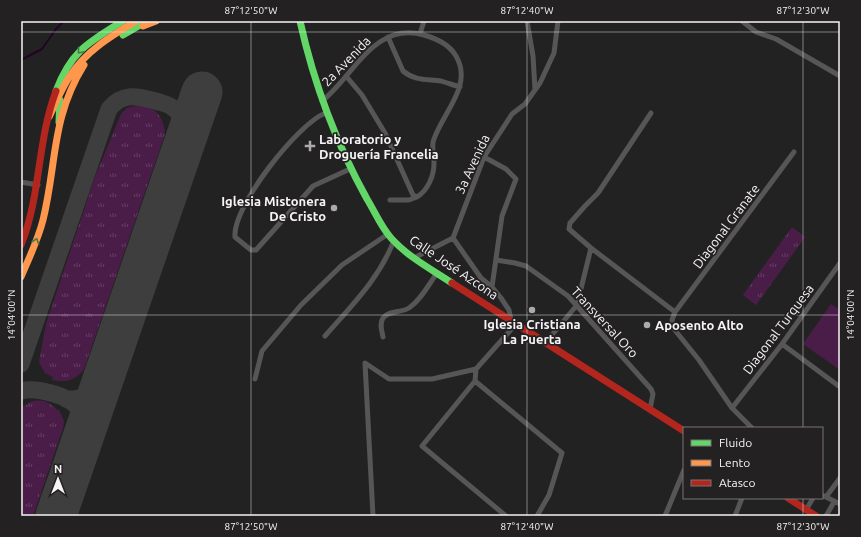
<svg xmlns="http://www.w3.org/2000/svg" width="861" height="537" font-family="Ubuntu,sans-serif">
<defs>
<pattern id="grass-tufts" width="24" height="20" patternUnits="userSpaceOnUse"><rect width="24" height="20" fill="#4a1d49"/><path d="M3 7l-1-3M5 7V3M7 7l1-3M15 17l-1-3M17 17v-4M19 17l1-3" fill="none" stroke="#653e64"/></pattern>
</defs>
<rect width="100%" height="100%" fill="#232223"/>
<path fill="url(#grass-tufts)" d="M 140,104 C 156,107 164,118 165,134 L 84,369 C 76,380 66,383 52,380 L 53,377 L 45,373 L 39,362 L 46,324 L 95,177 L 121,114 L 127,108 L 140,105 Z
M 792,227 L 805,237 L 756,305 L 743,295 Z
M 32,401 C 43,399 50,402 57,410 L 59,410 L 64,421 L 63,428 L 33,516 L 21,516 L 21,408 Z"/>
<path fill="#4a1d49" d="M 831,304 L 840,310 L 840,370 L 803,344 Z"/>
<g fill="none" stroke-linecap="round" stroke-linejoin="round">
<path stroke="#220323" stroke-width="2" d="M 21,60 L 42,49 L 56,29 L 64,21"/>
<path stroke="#3f3e3f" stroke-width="17" d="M 21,364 L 109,109 C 123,92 137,96 156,101 C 161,103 169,104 173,108 C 184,116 185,129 185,141
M 21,391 C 35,387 68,395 77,407 C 81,414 84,423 86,431
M 66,399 C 83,400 92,393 103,381"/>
<path stroke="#3f3e3f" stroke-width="41" d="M 56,516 L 202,92"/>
<path stroke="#575657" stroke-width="5" d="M 527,21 L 533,56 L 535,90
M 742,21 L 756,32 L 776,39 L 840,76
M 420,34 L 424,21
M 388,37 L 403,71 C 415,81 427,79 441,81 C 447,83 454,85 460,87
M 322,101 C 354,76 374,21 424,35 C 437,39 449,44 456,56 C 474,86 441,114 433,142 C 432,148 434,156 434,163 C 434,176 428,190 417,197 L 413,195 L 385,133 L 362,95 L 346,76
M 326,113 C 299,122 232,207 235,237 L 251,250 L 256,250 L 313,186 L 350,169
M 651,113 L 598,193 L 585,206 L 570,223 L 569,229 L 591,248 L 675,312
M 484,157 L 506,169 L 516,179 L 502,216 L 492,287
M 21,182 L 38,185
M 390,200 L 409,200 L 417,197
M 453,238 L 481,278 L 492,287 L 501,298 L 509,310 L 511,320
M 414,258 L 453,238 L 484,157 L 512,114 L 525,104 L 540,83 L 554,53 L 558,21
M 496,260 L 515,263 L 526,266 L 568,296 L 651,389 L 653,394 L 650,409
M 325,336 C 351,306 380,278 394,240
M 383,337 C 382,331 379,324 383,318 C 389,310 401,313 409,308 C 421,300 429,284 437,273
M 546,342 L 577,305 L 591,248
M 782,344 L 840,387
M 476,369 L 475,381 L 422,446 L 506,516
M 255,379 L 262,351 L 301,305 L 342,265 L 388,234
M 475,381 L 562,453 L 549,495 L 537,516
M 732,408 L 782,344 L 840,263
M 752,428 L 732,408 L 699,360 L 674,329 L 672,320 L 675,312 L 794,152
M 822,495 L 840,504
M 826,497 L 840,478
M 806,510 L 813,498
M 373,516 L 365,363 L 389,379 L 432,379 L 476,369 L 516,324
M 665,516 L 684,470
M 735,516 L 742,498
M 826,516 L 834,502"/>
<path stroke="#63d668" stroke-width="7" d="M 300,21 C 314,84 336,143 367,199 C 375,212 381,227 391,238 C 408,257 431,269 452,283
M 123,35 L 147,21
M 56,91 C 71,51 89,42 123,21
M 59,122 L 60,100"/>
<path stroke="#ff974d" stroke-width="7" d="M 143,26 L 156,21
M 49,117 C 56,103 61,89 70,76 C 86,51 111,36 136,21
M 21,277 C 29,258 38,240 43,220 C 57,163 51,118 84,65"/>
<path stroke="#b3261e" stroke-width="7" d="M 21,245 C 41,196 37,141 56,91
M 452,283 L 684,431
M 788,498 L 816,516"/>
</g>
<defs><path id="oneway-chevron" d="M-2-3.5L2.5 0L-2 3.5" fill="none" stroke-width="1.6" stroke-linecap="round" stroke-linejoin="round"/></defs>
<g stroke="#447c46">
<use href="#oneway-chevron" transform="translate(80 51) rotate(130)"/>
<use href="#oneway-chevron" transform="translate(36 241) rotate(-71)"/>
</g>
<path fill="none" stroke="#f6f4f6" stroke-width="1" stroke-opacity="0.45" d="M 251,21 L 251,516M 527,21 L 527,516M 803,21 L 803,428M 21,32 L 840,32M 21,315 L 840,315M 803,498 L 803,516"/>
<g fill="#acaaac" stroke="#242123" stroke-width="1.5">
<path d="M308 140h4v4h4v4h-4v4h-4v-4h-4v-4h4z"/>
<circle cx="334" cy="208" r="4"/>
<circle cx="532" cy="310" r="4"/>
<circle cx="647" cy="325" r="4"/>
</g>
<g text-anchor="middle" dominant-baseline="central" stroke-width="3.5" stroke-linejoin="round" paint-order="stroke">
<g font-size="13" fill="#f6f4f6" stroke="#242123">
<text transform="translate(346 61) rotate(-46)">2a Avenida</text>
<text transform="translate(472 164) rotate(-65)">3a Avenida</text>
<text transform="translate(726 226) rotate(-53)">Diagonal Granate</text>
<text transform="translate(454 267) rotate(34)">Calle José Azcona</text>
<text transform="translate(605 322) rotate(47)">Transversal Oro</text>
<text transform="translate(778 329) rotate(-53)">Diagonal Turquesa</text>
</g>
<g font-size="13" font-weight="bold" fill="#f6f4f6" stroke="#242123" text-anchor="start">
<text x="319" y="139">Laboratorio y<tspan x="319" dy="15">Droguería Francelia</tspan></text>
<text x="326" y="201" text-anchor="end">Iglesia Mistonera<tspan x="326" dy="15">De Cristo</tspan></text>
<text x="532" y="324" text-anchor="middle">Iglesia Cristiana<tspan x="532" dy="15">La Puerta</tspan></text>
<text x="655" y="325">Aposento Alto</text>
</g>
</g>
<rect width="861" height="537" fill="none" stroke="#242123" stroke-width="44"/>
<rect x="683" y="427" width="140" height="72" fill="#242123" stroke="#787577"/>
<rect x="691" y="440" width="20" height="6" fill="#63d668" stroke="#787577"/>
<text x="719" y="447" font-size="12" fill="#f6f4f6">Fluido</text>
<rect x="691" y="460" width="20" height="6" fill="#ff974d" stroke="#787577"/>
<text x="719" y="467" font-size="12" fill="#f6f4f6">Lento</text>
<rect x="691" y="480" width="20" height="6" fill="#b3261e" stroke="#787577"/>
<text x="719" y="487" font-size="12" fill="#f6f4f6">Atasco</text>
<g transform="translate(58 479)" stroke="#242123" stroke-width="3" paint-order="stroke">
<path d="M0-3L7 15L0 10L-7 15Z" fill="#f6f4f6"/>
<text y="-6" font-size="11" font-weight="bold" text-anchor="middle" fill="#f6f4f6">N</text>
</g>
<rect x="22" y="22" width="817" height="493" fill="none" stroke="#f6f4f6" stroke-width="1.5"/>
<g font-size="10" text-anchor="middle" fill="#f6f4f6">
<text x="251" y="14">87°12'50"W</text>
<text x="527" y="14">87°12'40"W</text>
<text x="803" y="14">87°12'30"W</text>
<text transform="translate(11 315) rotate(-90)" y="4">14°04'00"N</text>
<text transform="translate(850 315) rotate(-90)" y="4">14°04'00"N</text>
<text x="251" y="530">87°12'50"W</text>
<text x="527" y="530">87°12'40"W</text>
<text x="803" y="530">87°12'30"W</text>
</g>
</svg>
